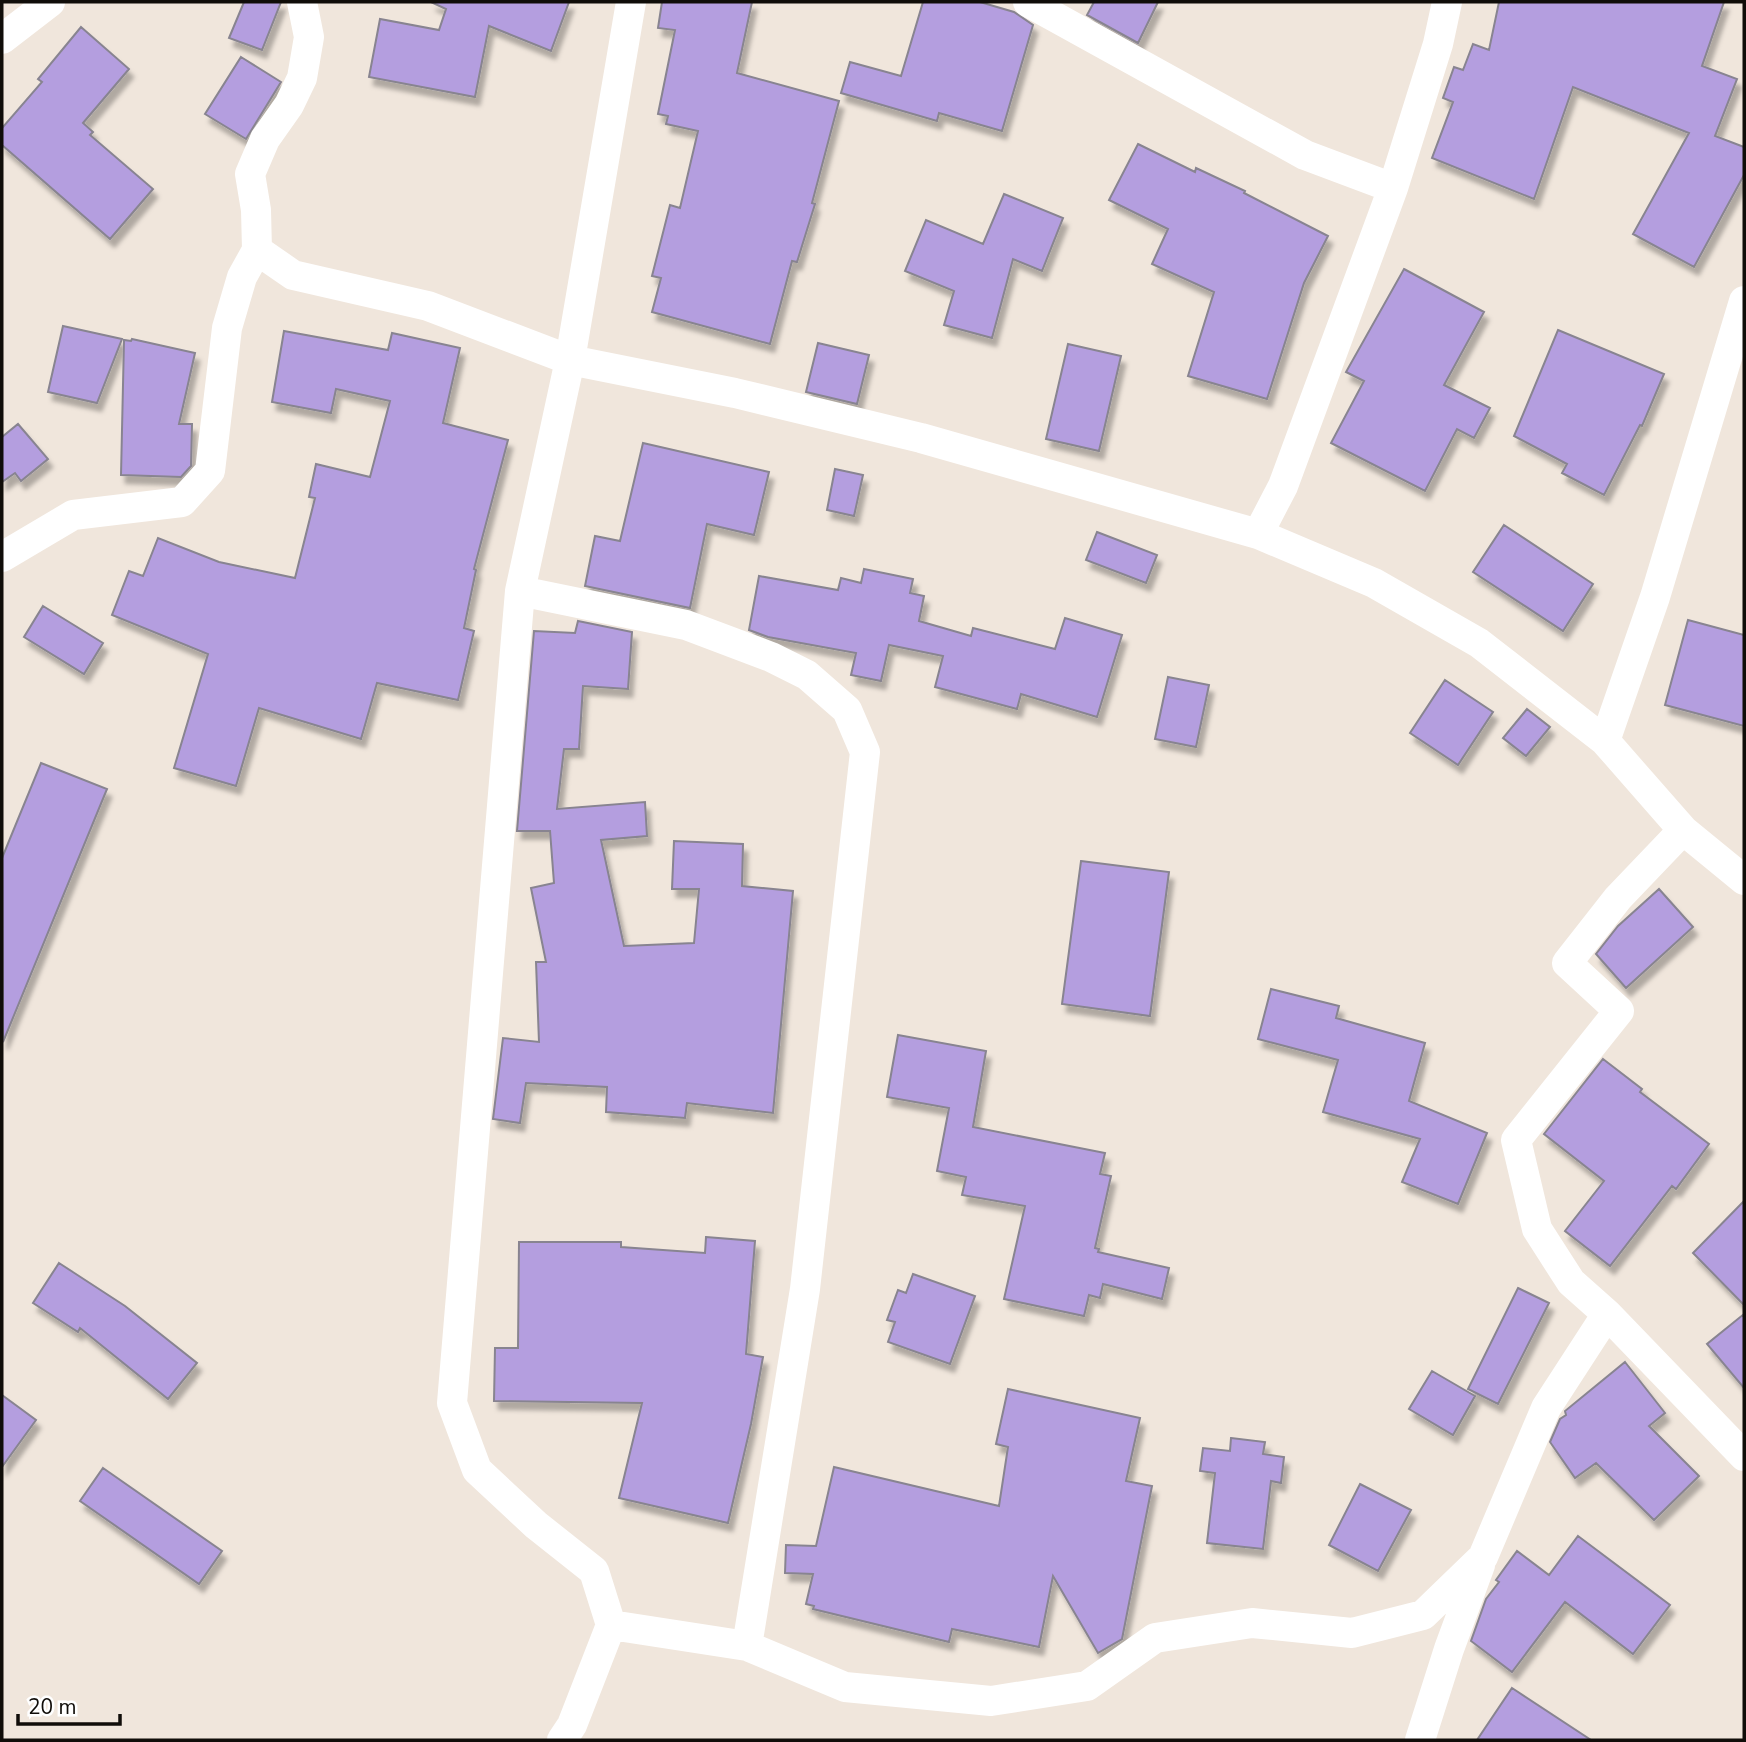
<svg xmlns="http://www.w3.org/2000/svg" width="1746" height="1742" font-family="'Nunito Sans',sans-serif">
<defs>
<filter id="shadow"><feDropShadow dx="4.5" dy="8" stdDeviation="2" flood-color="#0004"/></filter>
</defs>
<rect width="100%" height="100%" fill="#f0e6dc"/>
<path fill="#b49edf" stroke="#888490" stroke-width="2" filter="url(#shadow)" d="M 244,2 L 281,2 L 262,50 L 229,38 Z
M 431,2 L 569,2 L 551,51 L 489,26 L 475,97 L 369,77 L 380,19 L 439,30 L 446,9 Z
M 662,2 L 752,2 L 737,73 L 839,101 L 812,203 L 815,204 L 797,262 L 792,261 L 770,344 L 652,312 L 661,278 L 652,276 L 670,205 L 680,208 L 698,131 L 666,124 L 668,116 L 658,114 L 675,30 L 658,28 Z
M 923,2 L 980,2 L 1014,12 L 1033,25 L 1002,131 L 939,113 L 937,121 L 841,93 L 850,62 L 901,76 Z
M 1094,2 L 1158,2 L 1138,43 L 1087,15 Z
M 1499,2 L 1724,2 L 1702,66 L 1737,79 L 1715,136 L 1744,147 L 1744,175 L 1694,267 L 1633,234 L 1689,133 L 1573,87 L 1534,199 L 1432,158 L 1453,102 L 1443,98 L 1454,67 L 1463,70 L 1473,44 L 1489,50 Z
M 81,27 L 129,69 L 83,123 L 93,132 L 90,135 L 153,189 L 110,239 L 2,145 L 2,128 L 42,82 L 38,79 Z
M 241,57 L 281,82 L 246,139 L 205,114 Z
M 1138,144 L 1195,172 L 1196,168 L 1245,191 L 1244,193 L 1328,236 L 1304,283 L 1267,399 L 1188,376 L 1214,292 L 1152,264 L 1168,229 L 1109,200 Z
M 1004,194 L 1063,218 L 1042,271 L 1013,259 L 992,338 L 944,325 L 954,291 L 905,271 L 926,220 L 983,244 Z
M 1404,269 L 1484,312 L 1444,385 L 1490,408 L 1474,438 L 1457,429 L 1425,491 L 1331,443 L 1364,381 L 1346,372 Z
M 63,326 L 122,339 L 97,403 L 48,392 Z
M 1558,330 L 1664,374 L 1642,426 L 1640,425 L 1604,495 L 1562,473 L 1567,464 L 1514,436 Z
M 284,331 L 388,350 L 392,333 L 460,348 L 443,423 L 508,440 L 474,569 L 476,570 L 464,628 L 474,631 L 458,700 L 377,683 L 361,739 L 259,708 L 236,786 L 174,768 L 208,654 L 112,615 L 129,571 L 143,576 L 158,538 L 219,562 L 295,578 L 315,498 L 309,497 L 316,464 L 370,477 L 390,401 L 336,389 L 331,413 L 272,402 Z
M 132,339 L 195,353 L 179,424 L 192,424 L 191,466 L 181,477 L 121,475 L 124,340 L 131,341 Z
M 818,343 L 869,355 L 857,404 L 806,392 Z
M 1068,344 L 1121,356 L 1099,451 L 1046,439 Z
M 18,424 L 48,459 L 21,481 L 15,473 L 2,482 L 2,437 Z
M 643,443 L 769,472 L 754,535 L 707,524 L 690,608 L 585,586 L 595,536 L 620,541 Z
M 835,469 L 863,475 L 854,516 L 827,510 Z
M 1504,525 L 1593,584 L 1563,631 L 1473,572 Z
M 1097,532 L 1157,555 L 1146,583 L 1086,560 Z
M 864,569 L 913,579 L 910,593 L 924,596 L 919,621 L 971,636 L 973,628 L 1055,649 L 1065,618 L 1122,635 L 1097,717 L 1021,694 L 1017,709 L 935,687 L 943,656 L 889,645 L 881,681 L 851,675 L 856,653 L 768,637 L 749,630 L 759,576 L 838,590 L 841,578 L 861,583 Z
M 43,606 L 103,643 L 84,674 L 24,637 Z
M 1688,620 L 1744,635 L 1744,726 L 1665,705 Z
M 578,621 L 632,632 L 628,689 L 583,686 L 579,749 L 564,749 L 557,809 L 645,802 L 647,836 L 601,840 L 624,946 L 694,943 L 699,889 L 672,889 L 674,841 L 743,844 L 742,886 L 793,891 L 773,1113 L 687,1103 L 685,1118 L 606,1112 L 607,1087 L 526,1083 L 520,1123 L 493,1119 L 503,1038 L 539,1042 L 536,962 L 546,962 L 531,888 L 554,883 L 550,831 L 517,831 L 534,631 L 575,633 Z
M 1168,677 L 1209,685 L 1196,747 L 1155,739 Z
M 1445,680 L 1493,712 L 1458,765 L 1410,733 Z
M 1527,709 L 1550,727 L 1526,756 L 1503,738 Z
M 41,763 L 107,789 L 3,1042 L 2,858 Z
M 1081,861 L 1169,872 L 1150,1016 L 1062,1004 Z
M 1659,889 L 1693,927 L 1626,988 L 1596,954 L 1618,926 Z
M 1271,989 L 1339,1006 L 1336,1018 L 1425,1043 L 1409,1101 L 1487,1133 L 1458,1204 L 1402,1182 L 1420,1139 L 1323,1112 L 1338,1060 L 1258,1039 Z
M 898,1035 L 986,1051 L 973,1127 L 1105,1153 L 1100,1174 L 1111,1176 L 1095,1248 L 1099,1249 L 1098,1252 L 1169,1268 L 1162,1299 L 1103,1284 L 1100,1298 L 1089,1295 L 1084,1316 L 1004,1299 L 1025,1206 L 962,1195 L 966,1177 L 937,1171 L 949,1108 L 887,1097 Z
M 1603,1059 L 1642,1089 L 1640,1092 L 1709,1144 L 1676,1189 L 1672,1186 L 1610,1266 L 1565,1231 L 1604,1181 L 1544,1134 Z
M 1744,1201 L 1744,1305 L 1693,1253 Z
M 706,1237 L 755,1241 L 746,1354 L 763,1357 L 751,1424 L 728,1523 L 619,1498 L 642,1403 L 494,1401 L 495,1348 L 518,1348 L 519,1242 L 621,1242 L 621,1247 L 705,1253 Z
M 59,1263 L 125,1306 L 197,1363 L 168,1399 L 80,1328 L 78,1332 L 33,1303 Z
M 913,1274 L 975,1296 L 950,1364 L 888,1342 L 895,1322 L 887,1320 L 898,1290 L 906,1293 Z
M 1518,1288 L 1549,1303 L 1498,1404 L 1468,1389 Z
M 1744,1314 L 1744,1388 L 1707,1344 Z
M 1625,1362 L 1665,1413 L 1649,1426 L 1699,1476 L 1654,1520 L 1596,1463 L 1575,1478 L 1550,1442 L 1560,1419 L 1566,1415 L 1565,1411 Z
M 1432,1371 L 1475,1396 L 1453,1435 L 1409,1409 Z
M 1008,1389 L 1140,1418 L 1126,1481 L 1152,1486 L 1122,1639 L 1098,1653 L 1053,1576 L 1039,1647 L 952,1629 L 949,1642 L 813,1609 L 814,1606 L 806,1604 L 813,1574 L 785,1573 L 786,1545 L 816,1546 L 834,1467 L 999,1506 L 1008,1447 L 996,1444 Z
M 2,1395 L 36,1420 L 2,1467 Z
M 1231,1438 L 1265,1442 L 1263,1454 L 1284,1457 L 1281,1483 L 1271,1481 L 1263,1549 L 1207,1543 L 1215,1473 L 1200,1471 L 1203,1448 L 1230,1451 Z
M 103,1468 L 222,1551 L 199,1584 L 80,1501 Z
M 1360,1484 L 1411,1510 L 1378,1571 L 1329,1545 Z
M 1578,1536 L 1670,1605 L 1633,1654 L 1565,1602 L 1512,1672 L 1471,1641 L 1486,1599 L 1499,1582 L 1496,1580 L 1517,1551 L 1549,1575 Z
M 1512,1688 L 1591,1740 L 1477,1740 Z"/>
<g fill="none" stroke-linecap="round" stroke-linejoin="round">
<path stroke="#fff" stroke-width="30" d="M 1028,2 L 1305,155 L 1393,188
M 2,39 L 50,2
M 257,250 L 293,275 L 428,306 L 570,360 L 735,393 L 921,438 L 1258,534 L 1374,583 L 1479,643 L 1605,741 L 1683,830 L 1744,880
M 1258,534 L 1283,486 L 1393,188 L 1438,44 L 1447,2
M 2,557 L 73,515 L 182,502 L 210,471 L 227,328 L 242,277 L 257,250 L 256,210 L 250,174 L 265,139 L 289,105 L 302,78 L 309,37 L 302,2
M 520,591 L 686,625 L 771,657 L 807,675 L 847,710 L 865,752 L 805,1289 L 747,1646
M 1605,741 L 1655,597 L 1744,301
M 1683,830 L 1618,898 L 1567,963 L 1619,1011 L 1516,1140 L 1537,1229 L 1571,1282 L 1607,1314 L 1744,1456
M 611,1625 L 747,1646 L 845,1687 L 991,1701 L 1087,1686 L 1155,1638 L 1252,1623 L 1352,1633 L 1423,1615 L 1483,1557 L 1546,1408 L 1607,1314
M 562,1740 L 572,1725 L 611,1625 L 594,1571 L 536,1525 L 477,1470 L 452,1403 L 520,591 L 570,360 L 631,2
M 1420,1740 L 1449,1649 L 1480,1565"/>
</g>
<rect width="1746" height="1742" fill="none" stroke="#100d09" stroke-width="7"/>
<path d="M18 1714v10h102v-10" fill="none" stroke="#100d09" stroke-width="3.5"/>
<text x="28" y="1714" font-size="21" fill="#100d09" stroke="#ffffff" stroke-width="5" paint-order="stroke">20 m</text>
</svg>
